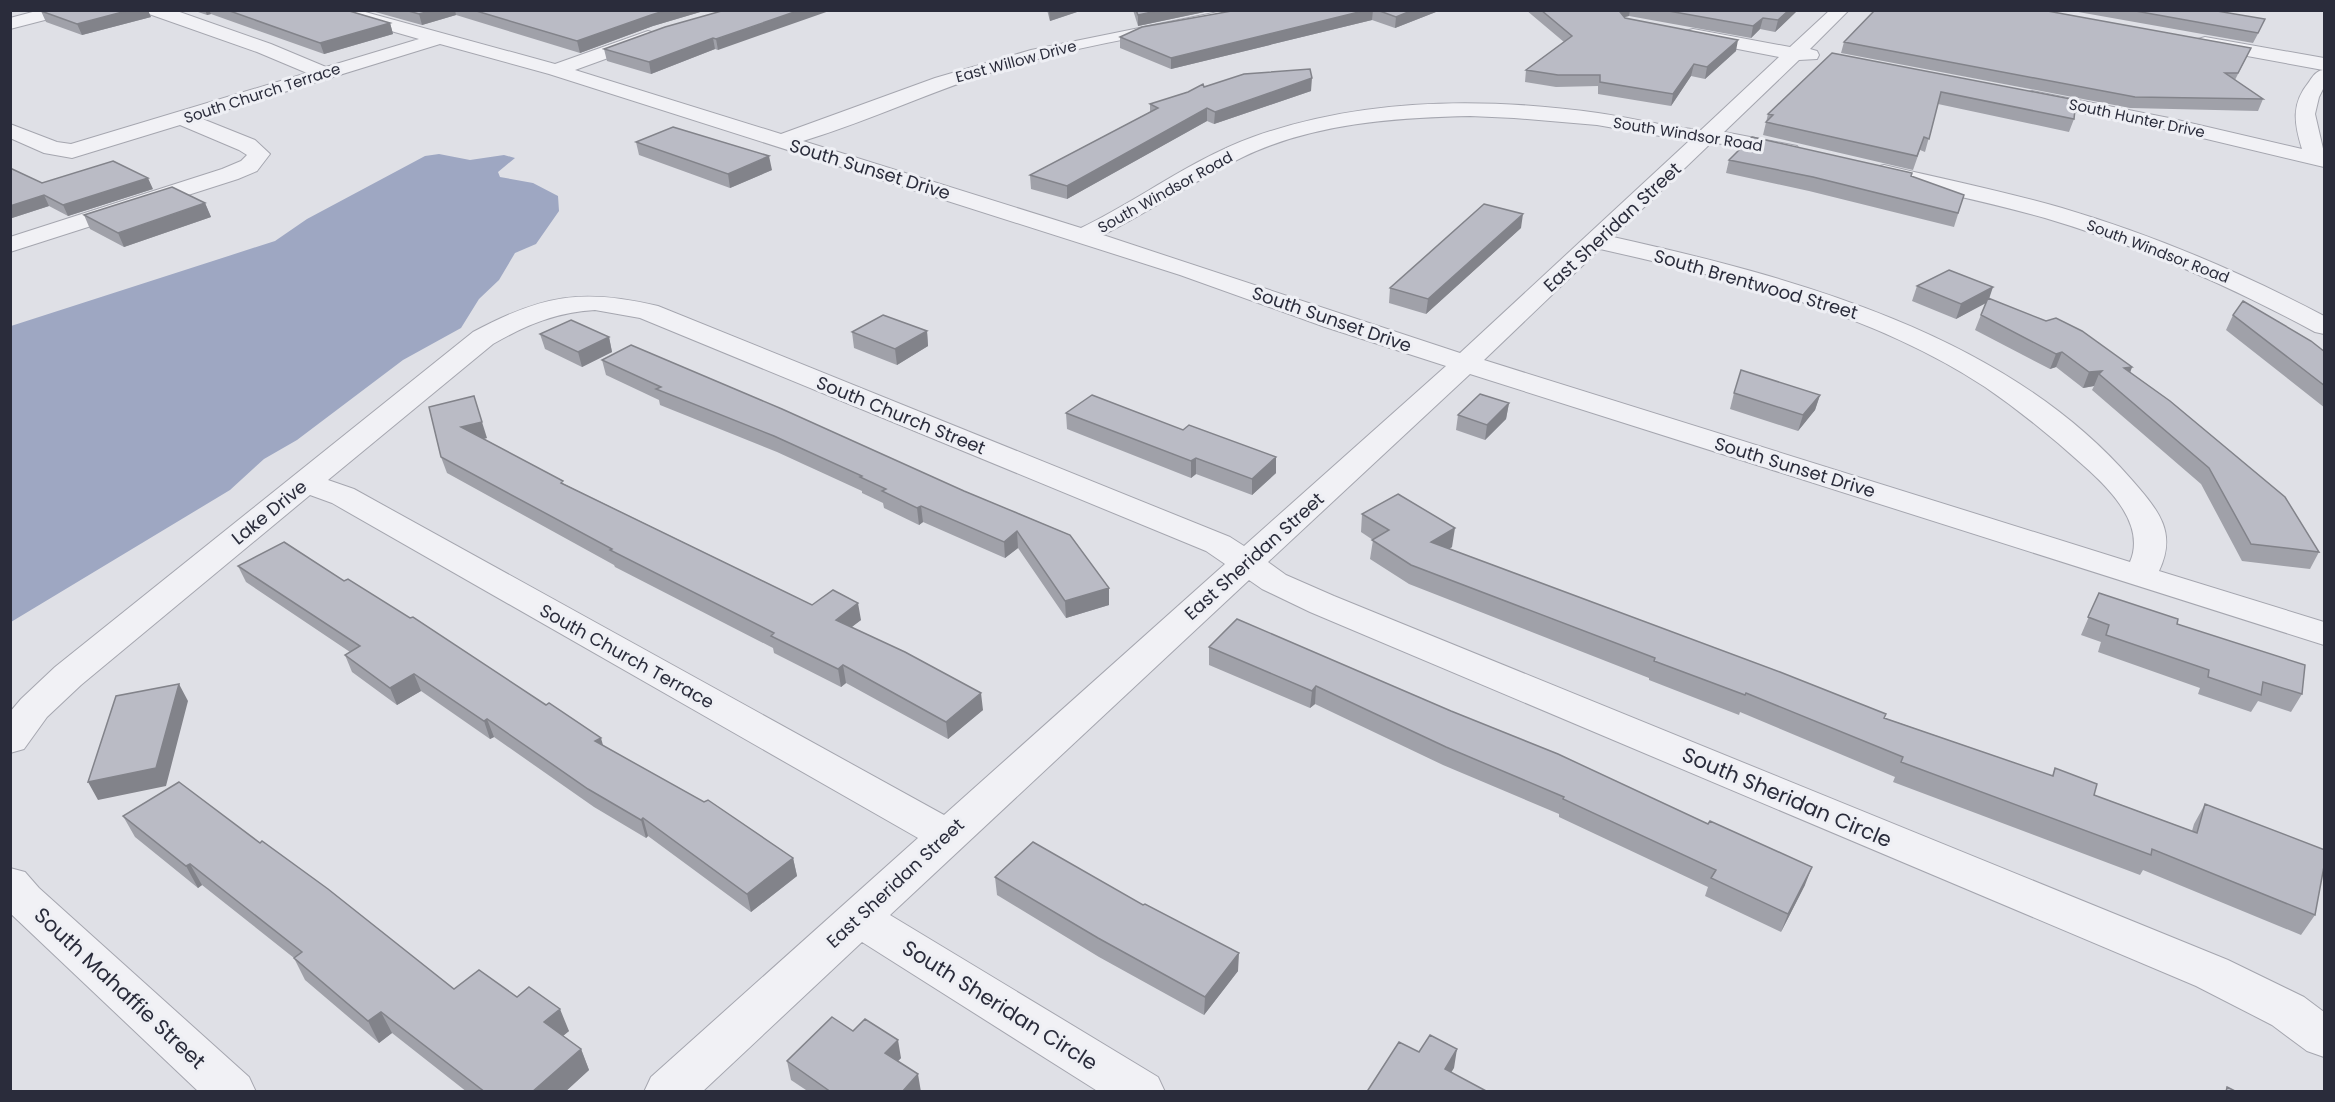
<svg xmlns="http://www.w3.org/2000/svg" width="2335" height="1102" font-family="Poppins,sans-serif">
<rect width="100%" height="100%" fill="#dfe0e6"/>
<path fill="#9ea7c2" d="M 439,154 L 470,160 L 504,155 L 515,158 L 498,172 L 500,177 L 533,183 L 558,196 L 559,211 L 536,244 L 515,253 L 499,280 L 479,299 L 461,328 L 403,360 L 297,440 L 264,459 L 230,490 L 11,622 L 11,326 L 275,241 L 307,219 L 425,156 Z"/>
<g fill="none" stroke-linecap="round" stroke-linejoin="round">
<g stroke="#a5a6af" stroke-width="2">
<path id="minor" d="M 40,10 L 70,10 L 68,14 L 10,29 L 10,18 Z
M 147,10 L 174,10 L 271,44 L 326,67 L 419,39 L 332,14 L 330,10 L 358,10 L 555,64 L 648,31 L 655,33 L 657,37 L 655,41 L 575,70 L 781,134 L 935,78 L 1031,50 L 1228,10 L 1267,10 L 1259,15 C 1174,31 1088,43 1005,68 C 936,89 872,120 803,141 L 1081,228 C 1139,200 1192,159 1253,137 C 1362,98 1484,97 1598,113 C 1633,118 1666,127 1701,130 L 1779,57 L 1686,39 L 1684,35 L 1686,31 L 1693,29 L 1790,47 L 1830,10 L 1849,10 L 1810,49 L 1817,51 L 1819,55 L 1817,59 L 1799,60 L 1724,132 L 1797,146 L 1800,151 L 1797,156 L 1789,158 L 1736,145 L 1711,143 L 1613,237 C 1793,277 2006,334 2131,479 C 2157,509 2178,531 2159,571 L 2324,622 L 2324,645 L 1470,374 L 1268,562 L 1286,575 L 1334,596 L 2228,960 L 2304,997 L 2324,1012 L 2324,1057 L 2307,1051 L 2272,1025 L 2196,986 L 1310,612 L 1262,589 L 1249,580 L 890,915 L 1158,1077 L 1165,1092 L 1099,1092 L 862,942 L 702,1092 L 644,1092 L 651,1077 L 918,838 L 332,503 L 310,495 L 81,685 L 47,717 L 24,749 L 10,753 L 10,712 L 21,699 L 55,667 L 473,332 C 542,295 582,288 658,306 L 1230,537 L 1244,546 L 1446,366 L 1325,327 L 1180,275 L 549,74 L 440,44 L 200,118 L 255,140 L 270,154 L 257,171 L 238,179 L 10,252 L 10,237 L 222,169 L 241,161 L 247,155 L 239,150 L 180,125 L 72,158 L 44,153 L 10,138 L 10,124 L 57,142 L 71,144 L 307,73 L 257,52 L 149,14 ZM 1470,116 L 1514,118 L 1597,125 L 1689,141 L 1460,353 L 1103,235 C 1151,211 1195,180 1243,157 C 1314,123 1393,118 1470,116 ZM 1600,249 C 1732,279 1871,312 1985,387 C 2020,411 2052,437 2084,466 C 2110,489 2146,525 2130,562 L 1484,360 ZM 595,310 L 640,318 L 1206,551 L 1225,564 L 944,815 L 354,489 L 328,480 L 493,344 C 526,325 557,312 595,310 Z
M 2205,37 L 2324,58 L 2324,87 L 2319,97 L 2315,114 L 2324,153 L 2324,167 L 2169,130 L 2032,103 L 2025,101 L 2022,97 L 2025,93 L 2032,91 L 2169,118 L 2302,149 C 2294,123 2291,104 2309,82 C 2313,76 2316,71 2323,70 L 2198,47 L 2196,43 L 2198,39 Z
M 1884,165 C 1944,179 2003,191 2062,208 C 2153,235 2241,272 2324,316 L 2324,334 L 2315,332 C 2228,285 2139,246 2045,218 C 1989,202 1932,191 1876,177 L 1873,172 L 1876,167 Z
M 10,868 L 25,872 L 39,888 L 249,1077 L 256,1092 L 199,1092 L 10,913 Z"/>
</g>
<use href="#minor" fill="#f1f1f5" fill-rule="evenodd"/>
</g>
<path fill="#a0a1a9" d="M 192,10 L 346,10 L 390,23 L 393,34 L 324,54 L 211,14 L 207,15 Z
M 368,10 L 707,10 L 653,26 L 580,53 L 456,15 L 422,25 Z
M 725,10 L 718,50 L 715,49 L 651,74 L 607,61 L 604,49 Z
M 1047,10 L 1083,10 L 1050,21 Z
M 1133,10 L 1214,10 L 1138,26 Z
M 1237,10 L 1441,10 L 1395,28 L 1372,20 L 1171,69 L 1120,48 L 1120,37 Z
M 1526,10 L 1798,10 L 1775,32 L 1760,29 L 1751,38 L 1629,16 L 1624,17 L 1625,18 L 1736,51 L 1705,79 L 1691,76 L 1671,106 L 1598,94 L 1598,86 L 1556,87 L 1525,82 L 1526,70 L 1564,42 Z
M 2067,10 L 2211,10 L 2260,30 L 2253,43 Z
M 41,11 L 151,17 L 82,35 L 46,22 Z
M 1844,42 L 2251,48 L 2235,80 L 2263,99 L 2258,111 L 2130,108 L 1841,53 Z
M 1832,53 L 2074,119 L 2069,132 L 1938,104 L 1925,152 L 1920,150 L 1913,170 L 1763,135 L 1768,114 Z
M 1204,87 L 1311,91 L 1214,124 L 1207,121 L 1067,199 L 1031,189 L 1030,175 L 1150,112 L 1150,104 Z
M 636,142 L 772,170 L 730,188 L 639,155 Z
M 1729,160 L 1911,176 L 1964,195 L 1954,227 L 1809,191 L 1726,173 Z
M 10,168 L 42,183 L 153,189 L 68,216 L 49,206 L 12,218 L 10,217 Z
M 205,203 L 211,217 L 124,247 L 90,229 L 84,215 Z
M 1521,228 L 1426,314 L 1389,303 L 1390,288 Z
M 1917,286 L 1989,299 L 2132,367 L 2130,373 L 2319,552 L 2310,569 L 2242,561 L 2201,484 L 2092,390 L 2094,386 L 2083,388 L 2056,367 L 2050,369 L 1975,330 L 1986,302 L 1956,319 L 1912,301 Z
M 2233,315 L 2325,352 L 2325,408 L 2226,330 Z
M 927,331 L 928,346 L 897,365 L 854,348 L 852,332 Z
M 540,334 L 609,337 L 612,352 L 582,367 L 545,349 Z
M 602,360 L 964,491 L 1070,535 L 1109,605 L 1066,618 L 1018,548 L 1005,558 L 923,522 L 919,525 L 884,508 L 883,503 L 862,493 L 862,491 L 777,452 L 660,405 L 659,400 L 606,375 Z
M 1734,393 L 1820,395 L 1815,410 L 1798,431 L 1730,409 Z
M 1509,403 L 1506,419 L 1485,440 L 1456,430 L 1458,415 Z
M 429,407 L 487,438 L 483,439 L 564,484 L 812,605 L 861,620 L 851,627 L 983,710 L 948,739 L 846,683 L 841,687 L 774,653 L 773,648 L 615,567 L 614,565 L 447,473 L 441,457 Z
M 1066,413 L 1276,473 L 1252,495 L 1196,474 L 1191,478 L 1067,429 Z
M 1362,514 L 1452,547 L 1449,549 L 1885,718 L 2052,776 L 2055,768 L 2094,795 L 2192,831 L 2194,824 L 2205,804 L 2315,915 L 2301,935 L 2143,870 L 2140,875 L 1893,782 L 1895,777 L 1740,712 L 1739,715 L 1649,680 L 1649,678 L 1409,584 L 1370,559 L 1373,540 L 1361,532 Z
M 238,566 L 344,581 L 603,746 L 793,858 L 797,876 L 751,912 L 648,836 L 646,838 L 594,807 L 494,737 L 490,739 L 421,691 L 397,705 L 352,672 L 345,655 L 350,652 L 246,582 Z
M 2099,593 L 2177,624 L 2302,694 L 2291,712 L 2258,701 L 2251,712 L 2198,694 L 2200,688 L 2098,652 L 2101,642 L 2081,635 Z
M 1237,619 L 1805,885 L 1781,932 L 1705,896 L 1708,887 L 1559,817 L 1559,814 L 1443,765 L 1315,704 L 1310,708 L 1209,665 L 1209,647 Z
M 123,816 L 454,989 L 517,997 L 569,1031 L 563,1036 L 581,1049 L 589,1070 L 565,1092 L 467,1092 L 392,1033 L 379,1043 L 305,980 L 294,958 L 202,885 L 198,888 L 135,837 Z
M 995,877 L 1238,971 L 1204,1015 L 1099,957 L 997,895 Z
M 853,1031 L 901,1058 L 898,1061 L 921,1092 L 809,1092 L 791,1080 L 787,1061 Z"/>
<path fill="#82838a" d="M 130,10 L 148,10 L 151,17 L 82,35 L 77,24 Z
M 205,10 L 209,10 L 211,14 L 207,15 Z
M 433,10 L 455,10 L 456,15 L 422,25 L 419,14 Z
M 667,10 L 707,10 L 653,26 L 580,53 L 577,41 L 651,15 Z
M 800,10 L 832,10 L 718,50 L 716,39 Z
M 1049,10 L 1083,10 L 1050,21 Z
M 1161,10 L 1214,10 L 1138,26 L 1138,15 Z
M 1367,10 L 1373,10 L 1372,20 L 1171,69 L 1171,58 Z
M 1413,10 L 1441,10 L 1395,28 L 1396,17 Z
M 1621,10 L 1630,10 L 1629,16 L 1621,18 L 1620,12 Z
M 1789,10 L 1798,10 L 1775,32 L 1778,20 Z
M 1763,18 L 1760,29 L 1751,38 L 1753,26 Z
M 390,23 L 393,34 L 324,54 L 320,43 Z
M 713,38 L 715,49 L 651,74 L 649,62 Z
M 1738,40 L 1736,51 L 1705,79 L 1707,67 Z
M 1694,64 L 1691,76 L 1671,106 L 1673,94 Z
M 1312,78 L 1311,91 L 1214,124 L 1215,112 Z
M 1207,108 L 1207,121 L 1067,199 L 1067,186 Z
M 769,156 L 772,170 L 730,188 L 728,174 Z
M 148,178 L 153,189 L 68,216 L 63,205 Z
M 44,195 L 49,206 L 12,218 L 10,215 L 10,206 Z
M 205,203 L 211,217 L 124,247 L 118,233 Z
M 1523,214 L 1521,228 L 1426,314 L 1428,299 Z
M 1993,287 L 1988,302 L 1956,319 L 1961,304 Z
M 927,331 L 928,346 L 897,365 L 895,349 Z
M 609,337 L 612,352 L 582,367 L 578,352 Z
M 2062,352 L 2056,367 L 2050,369 L 2056,354 Z
M 2132,367 L 2126,383 L 2124,368 Z
M 2102,371 L 2099,374 L 2094,386 L 2083,388 L 2089,372 Z
M 1820,395 L 1815,410 L 1798,431 L 1803,415 Z
M 1509,403 L 1506,419 L 1485,440 L 1487,425 Z
M 482,422 L 487,438 L 466,443 L 461,427 Z
M 1276,457 L 1276,473 L 1252,495 L 1252,479 Z
M 1196,458 L 1196,474 L 1191,478 L 1191,461 Z
M 921,506 L 923,522 L 919,525 L 917,508 Z
M 1455,528 L 1452,547 L 1428,561 L 1431,542 Z
M 1017,531 L 1018,548 L 1005,558 L 1004,542 Z
M 1109,588 L 1109,605 L 1066,618 L 1065,601 Z
M 858,603 L 861,620 L 839,637 L 836,620 Z
M 843,665 L 846,683 L 841,687 L 838,669 Z
M 414,674 L 421,691 L 397,705 L 390,688 Z
M 179,684 L 188,701 L 166,786 L 98,800 L 88,782 Z
M 1316,686 L 1315,704 L 1310,708 L 1312,691 Z
M 981,693 L 983,710 L 948,739 L 946,722 Z
M 487,719 L 494,737 L 490,739 L 484,721 Z
M 601,738 L 606,756 L 595,741 Z
M 643,818 L 648,836 L 646,838 L 641,820 Z
M 793,858 L 797,876 L 751,912 L 747,894 Z
M 190,864 L 202,885 L 198,888 L 186,866 Z
M 1812,867 L 1805,885 L 1781,932 L 1788,914 Z
M 1239,953 L 1238,971 L 1204,1015 L 1205,997 Z
M 560,1009 L 569,1031 L 553,1044 L 544,1022 Z
M 381,1012 L 392,1033 L 379,1043 L 368,1021 Z
M 898,1040 L 901,1058 L 888,1071 L 885,1053 Z
M 581,1049 L 589,1070 L 565,1092 L 532,1092 Z
M 1457,1049 L 1454,1068 L 1442,1087 L 1445,1069 Z
M 918,1074 L 921,1092 L 902,1092 Z"/>
<path fill="#babbc5" stroke="#82838a" stroke-width="1.5" d="M 44,10 L 130,10 L 77,24 L 41,11 Z
M 227,10 L 346,10 L 390,23 L 320,43 Z
M 405,10 L 433,10 L 419,14 Z
M 473,10 L 667,10 L 651,15 L 577,41 Z
M 725,10 L 800,10 L 716,39 L 713,38 L 649,62 L 604,49 L 665,27 Z
M 1136,10 L 1161,10 L 1138,15 Z
M 1237,10 L 1367,10 L 1171,58 L 1120,37 L 1142,27 Z
M 1377,10 L 1413,10 L 1396,17 Z
M 1541,10 L 1621,10 L 1620,12 L 1625,18 L 1738,40 L 1707,67 L 1694,64 L 1673,94 L 1600,82 L 1600,75 L 1558,75 L 1526,70 L 1572,36 Z
M 1663,10 L 1789,10 L 1778,20 L 1763,18 L 1753,26 Z
M 1875,10 L 2042,10 L 2251,48 L 2238,73 L 2225,73 L 2263,99 L 2135,97 L 1844,42 Z
M 2130,10 L 2211,10 L 2265,19 L 2258,33 Z
M 1832,53 L 2076,100 L 2074,119 L 1941,92 L 1929,139 L 1924,137 L 1917,156 L 1766,122 L 1773,115 L 1768,114 Z
M 1310,69 L 1312,78 L 1215,112 L 1207,108 L 1067,186 L 1030,175 L 1158,108 L 1150,104 L 1188,92 L 1203,84 L 1204,87 L 1244,74 Z
M 673,127 L 769,156 L 728,174 L 636,142 Z
M 1752,137 L 1912,173 L 1911,176 L 1964,195 L 1958,213 L 1813,177 L 1729,160 Z
M 113,161 L 148,178 L 63,205 L 44,195 L 10,206 L 10,168 L 42,183 Z
M 172,187 L 205,203 L 118,233 L 84,215 Z
M 1484,204 L 1523,214 L 1428,299 L 1390,288 Z
M 1949,270 L 1993,287 L 1961,304 L 1917,286 Z
M 1988,298 L 2046,321 L 2056,318 L 2082,331 L 2132,367 L 2124,368 L 2170,401 L 2285,497 L 2319,552 L 2251,544 L 2209,468 L 2099,374 L 2102,371 L 2089,372 L 2062,352 L 2056,354 L 1981,315 Z
M 2243,301 L 2311,341 L 2325,352 L 2325,386 L 2233,315 Z
M 883,315 L 927,331 L 895,349 L 852,332 Z
M 571,320 L 609,337 L 578,352 L 540,334 Z
M 631,345 L 782,409 L 964,491 L 1070,535 L 1109,588 L 1065,601 L 1017,531 L 1004,542 L 921,506 L 917,508 L 882,491 L 886,489 L 860,477 L 862,476 L 774,436 L 656,389 L 661,387 L 602,360 Z
M 1741,370 L 1820,395 L 1803,415 L 1734,393 Z
M 1480,394 L 1509,403 L 1487,425 L 1458,415 Z
M 1092,395 L 1183,430 L 1189,425 L 1276,457 L 1252,479 L 1196,458 L 1191,461 L 1066,413 Z
M 474,396 L 482,422 L 461,427 L 563,481 L 561,483 L 812,605 L 833,590 L 858,603 L 836,620 L 905,652 L 981,693 L 946,722 L 843,665 L 838,669 L 771,636 L 774,633 L 610,550 L 612,549 L 441,457 L 429,407 Z
M 1398,494 L 1455,528 L 1431,542 L 1780,672 L 1886,714 L 1884,718 L 2053,776 L 2055,768 L 2097,784 L 2094,795 L 2197,833 L 2205,804 L 2325,850 L 2325,861 L 2315,915 L 2152,849 L 2151,855 L 1901,762 L 1903,757 L 1746,693 L 1745,695 L 1654,661 L 1655,658 L 1411,565 L 1372,540 L 1389,530 L 1362,514 Z
M 284,542 L 344,581 L 348,579 L 410,618 L 413,617 L 546,705 L 549,703 L 601,738 L 595,741 L 704,802 L 708,800 L 793,858 L 747,894 L 643,818 L 641,820 L 588,789 L 487,719 L 484,721 L 414,674 L 390,688 L 345,655 L 360,646 L 238,566 Z
M 2099,593 L 2178,619 L 2177,624 L 2305,665 L 2302,694 L 2263,682 L 2261,695 L 2208,677 L 2209,670 L 2106,635 L 2109,625 L 2088,617 Z
M 1237,619 L 1451,711 L 1558,754 L 1708,824 L 1710,821 L 1812,867 L 1788,914 L 1711,878 L 1716,870 L 1563,799 L 1564,797 L 1446,747 L 1316,686 L 1312,691 L 1209,647 Z
M 179,684 L 156,768 L 88,782 L 116,696 Z
M 179,782 L 260,843 L 262,841 L 328,889 L 454,989 L 479,970 L 517,997 L 529,987 L 560,1009 L 544,1022 L 581,1049 L 532,1092 L 485,1092 L 381,1012 L 368,1021 L 294,958 L 302,952 L 190,864 L 186,866 L 123,816 Z
M 1033,842 L 1143,905 L 1145,904 L 1239,953 L 1205,997 L 1098,938 L 995,877 Z
M 832,1017 L 853,1031 L 865,1019 L 898,1040 L 885,1053 L 918,1074 L 902,1092 L 831,1092 L 787,1061 Z
M 1430,1035 L 1457,1049 L 1445,1069 L 1488,1092 L 1372,1092 L 1368,1090 L 1399,1042 L 1419,1052 Z
M 2227,1087 L 2237,1092 L 2226,1092 Z"/>
<g text-anchor="middle" dominant-baseline="central" stroke-width="6" stroke-linejoin="round" paint-order="stroke">
<g font-size="15" fill="#2a2c3b" stroke="#eeeff4">
<text transform="translate(1016 61) rotate(-15)">East Willow Drive</text>
<text transform="translate(262 93) rotate(-18)">South Church Terrace</text>
<text transform="translate(2137 118) rotate(12)">South Hunter Drive</text>
<text transform="translate(1688 134) rotate(9)">South Windsor Road</text>
<text transform="translate(1165 192) rotate(-29)">South Windsor Road</text>
<text transform="translate(2158 251) rotate(21)">South Windsor Road</text>
</g>
<g font-size="18" fill="#2a2c3b" stroke="#eeeff4">
<text transform="translate(870 169) rotate(17)">South Sunset Drive</text>
<text transform="translate(1612 227) rotate(-43)">East Sheridan Street</text>
<text transform="translate(1756 284) rotate(16)">South Brentwood Street</text>
<text transform="translate(1332 319) rotate(19)">South Sunset Drive</text>
<text transform="translate(901 415) rotate(22)">South Church Street</text>
<text transform="translate(1795 467) rotate(17)">South Sunset Drive</text>
<text transform="translate(269 512) rotate(-39)">Lake Drive</text>
<text transform="translate(1254 556) rotate(-42)">East Sheridan Street</text>
<text transform="translate(627 656) rotate(29)">South Church Terrace</text>
<text transform="translate(895 883) rotate(-43)">East Sheridan Street</text>
</g>
<g font-size="21" fill="#2a2c3b" stroke="#eeeff4">
<text transform="translate(1787 797) rotate(23)">South Sheridan Circle</text>
<text transform="translate(120 988) rotate(43)">South Mahaffie Street</text>
<text transform="translate(1000 1005) rotate(32)">South Sheridan Circle</text>
</g>
</g>
<rect width="2335" height="1102" fill="none" stroke="#2a2c3b" stroke-width="24"/>
</svg>
